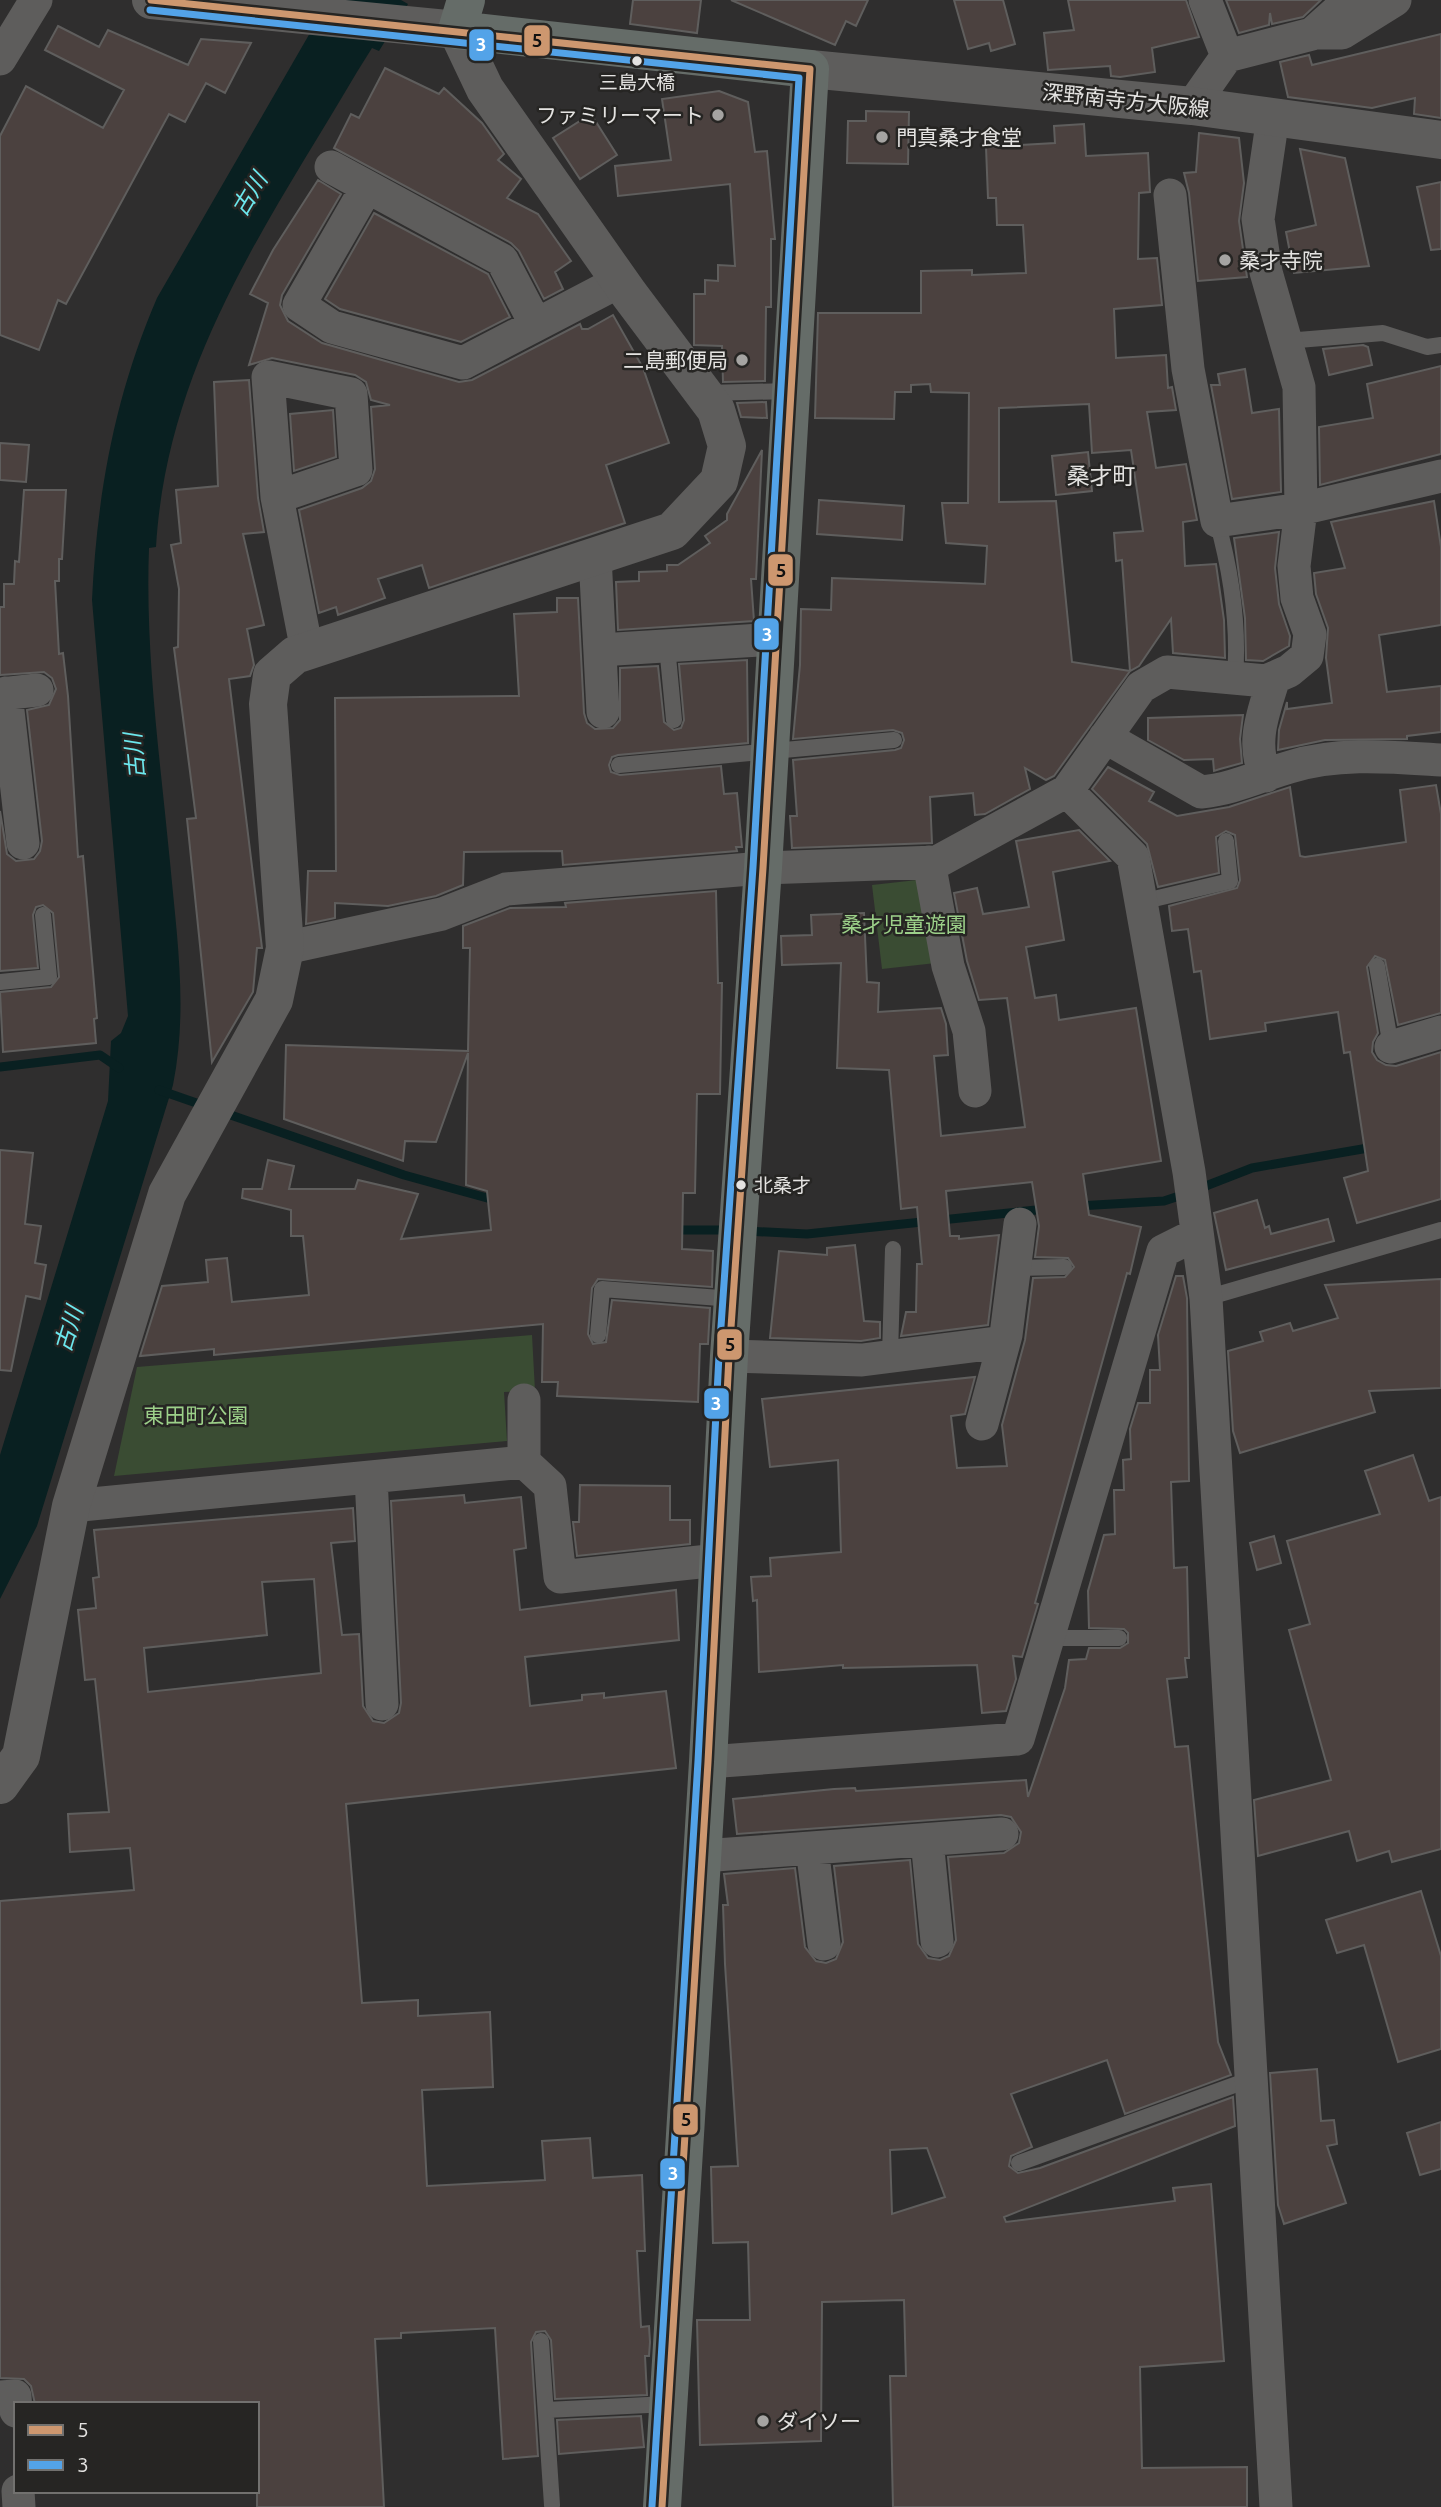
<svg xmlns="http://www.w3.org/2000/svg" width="1441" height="2507" font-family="Ubuntu,'Noto Sans JP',sans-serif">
<rect width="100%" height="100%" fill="#2f2e2e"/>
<path fill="#3a4c33" d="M 926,879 L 936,963 L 882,969 L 872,885 Z
M 532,1335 L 535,1391 L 504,1392 L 507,1441 L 114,1476 L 137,1367 Z"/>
<path fill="#092021" d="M 329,0 L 401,0 L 408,4 L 379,51 L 372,48 L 357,72 C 267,225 167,363 156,547 L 149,548 C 145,653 160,758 170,862 C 177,938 188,1010 173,1085 L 37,1526 L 0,1599 L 0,1455 L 108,1101 L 111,1041 L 121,1033 L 128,1016 L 92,600 C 97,494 115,395 157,298 Z"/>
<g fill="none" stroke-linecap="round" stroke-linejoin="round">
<path stroke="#092021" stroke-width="9" d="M 0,1067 L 100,1055 L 119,1068
M 159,1090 L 205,1106
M 222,1112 L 404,1175 L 498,1201
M 1198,1189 L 1252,1168 L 1374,1147
M 1078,1206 L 1164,1201 L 1185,1194
M 673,1230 L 729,1230
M 746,1231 L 807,1234 L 1046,1209"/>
</g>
<path fill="#4b413f" stroke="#5f5e5d" stroke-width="2" fill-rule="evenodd" d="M 633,0 L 701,0 L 697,33 L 630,24 Z
M 731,0 L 868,0 L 856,26 L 846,21 L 835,45 Z
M 954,0 L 1003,0 L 1015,44 L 991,51 L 989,43 L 968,49 Z
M 1068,0 L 1186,0 L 1199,37 L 1152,48 L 1155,72 L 1120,77 L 1111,76 L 1110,66 L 1048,70 L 1044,33 L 1074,30 Z
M 1226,0 L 1321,0 L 1303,17 L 1272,24 L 1270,13 L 1269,25 L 1239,33 Z
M 58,26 L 99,47 L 108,30 L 188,65 L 201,39 L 251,43 L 225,93 L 206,83 L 185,122 L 169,114 L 66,304 L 58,300 L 39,350 L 0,335 L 0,136 L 26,86 L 103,128 L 124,90 L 45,50 Z
M 1441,34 L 1441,118 L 1414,114 L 1415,98 L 1372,108 L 1288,97 L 1280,62 L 1309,55 L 1312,65 Z
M 385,68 L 439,94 L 444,88 L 482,123 L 504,154 L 498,160 L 521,179 L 507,198 L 538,214 L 571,261 L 555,272 L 563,289 L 544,299 L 519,251 L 511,243 L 334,148 L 351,114 L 359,118 Z
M 719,91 L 748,102 L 755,152 L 767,151 L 775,239 L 771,239 L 771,307 L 766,307 L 765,381 L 723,382 L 722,346 L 694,345 L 694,294 L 705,294 L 705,280 L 718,281 L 718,265 L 735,266 L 730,184 L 618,196 L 615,166 L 671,160 L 662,99 Z
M 866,111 L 909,112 L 908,164 L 847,163 L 848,121 L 866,121 Z
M 591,114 L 617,155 L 580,179 L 553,138 Z
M 1084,124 L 1086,156 L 1148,153 L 1150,192 L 1139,193 L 1138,259 L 1157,258 L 1162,305 L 1114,309 L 1116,358 L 1166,355 L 1168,388 L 1172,387 L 1176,410 L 1147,412 L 1156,468 L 1186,464 L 1197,520 L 1183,522 L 1185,566 L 1216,564 L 1224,620 L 1225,658 L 1173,653 L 1171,619 L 1139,666 L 1130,671 L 1122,560 L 1116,561 L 1114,533 L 1143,531 L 1131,450 L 1092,453 L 1089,404 L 999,408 L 999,502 L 1056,501 L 1072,662 L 1130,671 L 1054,776 L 1046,780 L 1025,768 L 1030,789 L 985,814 L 975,815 L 973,793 L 930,797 L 932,843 L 792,848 L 790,816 L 797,816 L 793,760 L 895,750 L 901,748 L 904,740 L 902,733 L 893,730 L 793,739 L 800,665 L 801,609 L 831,610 L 832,578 L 985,584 L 987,546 L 946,543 L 942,503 L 968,503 L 969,393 L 931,392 L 930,384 L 911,385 L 911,392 L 895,392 L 894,419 L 815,418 L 818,313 L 921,313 L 921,271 L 972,270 L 972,275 L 1026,273 L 1023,225 L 997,225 L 996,198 L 988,198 L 986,147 L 1055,143 L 1054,126 Z
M 1199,133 L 1239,138 L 1244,183 L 1239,221 L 1247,277 L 1198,281 L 1189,193 L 1184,173 L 1196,172 Z
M 1300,149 L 1345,158 L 1369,266 L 1294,273 L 1286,232 L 1316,225 Z
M 318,180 L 341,194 L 282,295 L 280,305 L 288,321 L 322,343 L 459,382 L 472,380 L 580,324 L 582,329 L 588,329 L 613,315 L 643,368 L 669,443 L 606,465 L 625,523 L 429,588 L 422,565 L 378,579 L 385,598 L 338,615 L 336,607 L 319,613 L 299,510 L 362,488 L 371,481 L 375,469 L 371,407 L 390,405 L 371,400 L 366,382 L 355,375 L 272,358 L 249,365 L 268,303 L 250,294 L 273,250 Z
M 1441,182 L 1441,249 L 1431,250 L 1417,187 Z
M 374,213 L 488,274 L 510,317 L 461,342 L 340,309 L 325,299 Z
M 1363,345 L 1368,347 L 1372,365 L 1329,375 L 1323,349 Z
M 1441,366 L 1441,454 L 1320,485 L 1319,427 L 1373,418 L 1367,384 Z
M 1245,369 L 1252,413 L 1279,409 L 1281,492 L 1232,499 L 1211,385 L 1220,385 L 1218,374 Z
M 249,380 L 258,498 L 264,532 L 243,534 L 264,625 L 247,629 L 254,665 L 250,676 L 229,679 L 262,948 L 257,948 L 253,992 L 212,1062 L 187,819 L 196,818 L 174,648 L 178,647 L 179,589 L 171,545 L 181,543 L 176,490 L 218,486 L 214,382 Z
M 766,402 L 767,418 L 741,417 L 737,403 Z
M 333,410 L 336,457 L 294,471 L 290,414 Z
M 0,443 L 29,445 L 26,482 L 0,480 Z
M 762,450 L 756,579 L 751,579 L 754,621 L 618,630 L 616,582 L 639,581 L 639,572 L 667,571 L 667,565 L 678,565 L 710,543 L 705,536 L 727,520 L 727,514 Z
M 1088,452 L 1092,491 L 1056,495 L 1052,456 Z
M 24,490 L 66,490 L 62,559 L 59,559 L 59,581 L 55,581 L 59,654 L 63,653 L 68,696 L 78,857 L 83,856 L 97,1018 L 94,1019 L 96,1043 L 3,1052 L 0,992 L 51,987 L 59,977 L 53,913 L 43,905 L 36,907 L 33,915 L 38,968 L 0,971 L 0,811 L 7,854 L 16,861 L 34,859 L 40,851 L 42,841 L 27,710 L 49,705 L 56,689 L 52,678 L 44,672 L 0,675 L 0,607 L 4,607 L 4,584 L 14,584 L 15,561 L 19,562 Z
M 819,500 L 904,506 L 902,540 L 817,534 Z
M 1434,501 L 1441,547 L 1441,625 L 1379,635 L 1387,692 L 1441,686 L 1441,732 L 1407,736 L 1407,739 L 1325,740 L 1278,750 L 1279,730 L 1287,702 L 1287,709 L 1332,703 L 1326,658 L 1328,628 L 1316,594 L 1314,573 L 1345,568 L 1331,522 Z
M 1279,532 L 1275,568 L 1279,604 L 1290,636 L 1289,646 L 1263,661 L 1246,660 L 1245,618 L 1234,538 Z
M 557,598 L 578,598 L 584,713 L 587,723 L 595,729 L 613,728 L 620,720 L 620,668 L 658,666 L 664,722 L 674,730 L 681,728 L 684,720 L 679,664 L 747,660 L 748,743 L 618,755 L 612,757 L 609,765 L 611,772 L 620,775 L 721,766 L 724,794 L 737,793 L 742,847 L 736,847 L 737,851 L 563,865 L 562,851 L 464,852 L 463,885 L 436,896 L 388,906 L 335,903 L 335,918 L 306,924 L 308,871 L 336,871 L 335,698 L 519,696 L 514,614 L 557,612 Z
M 1243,715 L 1240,739 L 1242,763 L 1220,769 L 1214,771 L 1213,759 L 1184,760 L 1148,740 L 1148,718 Z
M 1108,767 L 1154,792 L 1149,801 L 1177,816 L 1229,807 L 1290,787 L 1300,856 L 1305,857 L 1406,842 L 1400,790 L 1436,785 L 1441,814 L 1441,1013 L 1398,1025 L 1385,960 L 1375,956 L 1367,967 L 1378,1033 L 1373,1042 L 1372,1052 L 1377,1060 L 1386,1065 L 1396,1066 L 1441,1052 L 1441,1199 L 1357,1223 L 1344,1178 L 1368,1171 L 1350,1052 L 1344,1053 L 1338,1012 L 1265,1023 L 1266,1031 L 1210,1039 L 1201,971 L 1194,972 L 1188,929 L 1172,931 L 1169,906 L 1237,888 L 1240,880 L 1235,835 L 1226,831 L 1216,837 L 1219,873 L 1158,887 L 1147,844 L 1092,789 Z
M 1079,830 L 1110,861 L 1053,872 L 1064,940 L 1026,947 L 1035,998 L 1056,995 L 1059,1020 L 1136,1008 L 1161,1161 L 1083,1174 L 1089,1215 L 1141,1227 L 1130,1274 L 1127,1273 L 1035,1603 L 1038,1604 L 1022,1657 L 1013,1656 L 1016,1679 L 1006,1711 L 982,1713 L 977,1665 L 843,1668 L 843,1665 L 759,1672 L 757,1600 L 753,1601 L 751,1577 L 771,1576 L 770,1558 L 841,1552 L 838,1460 L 770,1467 L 762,1399 L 975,1377 L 965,1414 L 951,1416 L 957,1468 L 1007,1466 L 1002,1425 L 1025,1340 L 1033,1278 L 1065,1277 L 1074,1267 L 1068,1258 L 1035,1257 L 1039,1226 L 1032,1182 L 946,1191 L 950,1236 L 959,1236 L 959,1239 L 999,1235 L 988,1325 L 901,1336 L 906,1312 L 916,1312 L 917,1264 L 922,1264 L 917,1207 L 901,1209 L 889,1070 L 837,1068 L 841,963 L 782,965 L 781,936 L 812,935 L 811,915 L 864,913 L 867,982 L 879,983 L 878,1012 L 941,1008 L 946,1024 L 948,1055 L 934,1056 L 941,1136 L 1025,1127 L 1007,998 L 979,1000 L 967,961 L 954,893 L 977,888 L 983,914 L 1029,907 L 1016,841 Z
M 716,891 L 718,983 L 722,983 L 720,1094 L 697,1094 L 695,1193 L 683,1193 L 682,1249 L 713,1251 L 712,1287 L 598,1279 L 592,1288 L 588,1334 L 593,1344 L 606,1342 L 612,1300 L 710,1308 L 708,1344 L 700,1344 L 698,1402 L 557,1396 L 558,1382 L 542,1382 L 543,1324 L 214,1355 L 214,1349 L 140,1356 L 162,1286 L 208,1282 L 206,1260 L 227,1258 L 232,1302 L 309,1295 L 303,1236 L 291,1236 L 291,1210 L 242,1198 L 243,1189 L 262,1189 L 268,1160 L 294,1166 L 289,1189 L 355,1189 L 358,1180 L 418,1194 L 401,1239 L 491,1230 L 487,1191 L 466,1185 L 468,1053 L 436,1142 L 405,1141 L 403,1161 L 284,1119 L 286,1045 L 468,1051 L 470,948 L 463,948 L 463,926 L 510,908 L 566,907 L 565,903 Z
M 0,1150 L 33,1153 L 25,1224 L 41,1226 L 35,1263 L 46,1265 L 40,1299 L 26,1296 L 11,1371 L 0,1370 Z
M 1257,1200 L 1265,1228 L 1269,1226 L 1271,1234 L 1328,1219 L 1334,1241 L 1226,1270 L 1214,1213 Z
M 855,1245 L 864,1321 L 880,1322 L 880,1338 L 861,1341 L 770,1338 L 779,1251 L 827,1255 L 827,1248 Z
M 1176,1276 L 1183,1276 L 1187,1298 L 1189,1481 L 1171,1482 L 1174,1568 L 1187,1567 L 1189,1658 L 1185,1658 L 1187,1677 L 1167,1679 L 1175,1747 L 1188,1746 L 1218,2042 L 1231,2075 L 1125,2114 L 1107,2060 L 1011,2094 L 1032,2147 L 1011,2156 L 1009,2166 L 1018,2173 L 1040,2168 L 1233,2097 L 1235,2126 L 1004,2217 L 1006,2222 L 1175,2201 L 1173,2188 L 1211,2184 L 1224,2361 L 1140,2367 L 1142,2468 L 1247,2467 L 1247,2507 L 893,2507 L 890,2376 L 906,2376 L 904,2300 L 822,2302 L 821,2441 L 700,2445 L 697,2320 L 750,2320 L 748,2242 L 713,2243 L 711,2167 L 738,2166 L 725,1964 L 723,1905 L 728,1905 L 724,1874 L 795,1868 L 805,1947 L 816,1961 L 826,1963 L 836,1959 L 843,1942 L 834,1866 L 910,1860 L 918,1944 L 928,1958 L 940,1960 L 949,1956 L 956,1940 L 948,1857 L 1004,1853 L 1019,1843 L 1021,1832 L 1011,1817 L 1001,1815 L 737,1834 L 733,1799 L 834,1789 L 855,1788 L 856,1791 L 1026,1780 L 1028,1797 L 1065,1688 L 1069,1660 L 1086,1659 L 1089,1648 L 1120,1648 L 1128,1643 L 1128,1633 L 1124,1629 L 1089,1628 L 1088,1591 L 1104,1535 L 1115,1534 L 1114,1490 L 1124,1490 L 1123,1460 L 1131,1459 L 1130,1429 L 1138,1403 L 1150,1403 L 1150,1370 L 1160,1370 L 1158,1335 ZM 927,2148 L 945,2197 L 892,2214 L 890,2150 Z
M 1441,1279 L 1441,1388 L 1369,1391 L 1375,1412 L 1240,1453 L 1233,1431 L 1228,1351 L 1263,1341 L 1260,1332 L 1290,1323 L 1293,1331 L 1338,1318 L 1325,1285 Z
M 1413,1455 L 1429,1501 L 1441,1497 L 1441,1849 L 1392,1862 L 1389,1851 L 1357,1861 L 1349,1831 L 1258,1856 L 1254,1800 L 1331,1780 L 1289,1630 L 1310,1624 L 1287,1541 L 1380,1514 L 1365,1471 Z
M 580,1485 L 670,1486 L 670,1520 L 690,1520 L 690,1544 L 577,1556 L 573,1522 L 579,1522 Z
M 464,1495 L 465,1503 L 521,1497 L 526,1548 L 514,1550 L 520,1610 L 676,1590 L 679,1640 L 525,1657 L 530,1706 L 582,1700 L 582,1695 L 604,1693 L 604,1698 L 666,1691 L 676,1768 L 346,1804 L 362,2003 L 418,2000 L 418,2016 L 490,2012 L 493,2087 L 422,2090 L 427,2186 L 545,2180 L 542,2141 L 590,2138 L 593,2178 L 642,2175 L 645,2251 L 637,2251 L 641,2327 L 649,2326 L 650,2342 L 649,2356 L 645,2356 L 647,2395 L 555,2399 L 551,2340 L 545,2331 L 536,2332 L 531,2342 L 538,2456 L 503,2459 L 495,2328 L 401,2333 L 401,2338 L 375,2339 L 384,2507 L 257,2507 L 257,2404 L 35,2404 L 31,2386 L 24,2379 L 0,2378 L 0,1901 L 134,1890 L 130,1848 L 70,1852 L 68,1814 L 109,1812 L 95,1679 L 85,1680 L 78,1610 L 96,1608 L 93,1578 L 99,1577 L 94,1530 L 353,1508 L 355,1541 L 331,1543 L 342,1635 L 359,1634 L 363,1706 L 373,1721 L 384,1723 L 399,1713 L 401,1703 L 391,1501 ZM 314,1579 L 321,1673 L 148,1692 L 144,1648 L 267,1635 L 262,1582 Z
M 1274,1536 L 1281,1563 L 1257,1570 L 1250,1543 Z
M 1421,1891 L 1441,1956 L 1441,2049 L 1398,2062 L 1364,1945 L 1337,1953 L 1326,1920 Z
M 1317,2069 L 1321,2121 L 1334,2120 L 1337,2144 L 1327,2146 L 1346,2203 L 1284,2224 L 1278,2205 L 1270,2073 Z
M 1441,2122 L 1441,2169 L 1420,2175 L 1407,2133 Z
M 641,2416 L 644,2447 L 559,2454 L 557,2420 Z"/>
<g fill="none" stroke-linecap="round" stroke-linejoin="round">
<path stroke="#5e5d5c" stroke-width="16" d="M 1286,341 L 1383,333 L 1427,347 L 1441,345
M 706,393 L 790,391
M 1217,521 C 1231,571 1239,626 1235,679
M 667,646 L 674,720
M 619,765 L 894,740
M 1141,902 L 1230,881 L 1226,841
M 1377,966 L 1391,1047
M 0,982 L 49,977 L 43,915
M 1015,1268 L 1064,1267
M 1206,1298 L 1441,1230
M 598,1335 L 602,1289 L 733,1299
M 890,1356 L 893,1249
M 1048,1638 L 1119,1638
M 1019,2163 L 1251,2079
M 541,2341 L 552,2505
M 546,2410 L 668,2404"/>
<path stroke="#5e5d5c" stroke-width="33" d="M 1205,0 L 1227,56
M 1320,33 L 1342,33 L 1395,0
M 0,59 L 36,0
M 1192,106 L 1227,56 L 1312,34 L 1350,0
M 331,167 L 502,260 L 536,325
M 367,187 L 299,305 L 332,327 L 463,363 L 620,281
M 1170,195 L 1188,369 L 1217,521 L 1301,509 L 1441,476
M 277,497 L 356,470 L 351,394 L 268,377 L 277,497 L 307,651
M 595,556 L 603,712
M 600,650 L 775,639
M 6,693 L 23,843
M 0,694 L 37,690
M 1105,737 L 1201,792 C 1233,789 1259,776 1290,767 C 1338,752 1392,757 1441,760
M 1266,776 C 1250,743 1264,711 1274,678
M 1067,791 L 1133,857 L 1189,1172 L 1206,1298 L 1276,2507
M 929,862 L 948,966 L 969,1031 L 975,1091
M 285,948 L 442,914 L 506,889 L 763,868 L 937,862 L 1067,791 L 1141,687 L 1167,672 L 1266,681 L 1289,671 L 1307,656 L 1310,634 L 1297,598 L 1294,566 L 1301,509 L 1299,387 L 1266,272 L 1258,219 L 1273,117
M 1391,1047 L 1441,1032
M 729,1356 L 862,1360 L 1004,1342
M 982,1424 L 1006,1335 L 1020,1224
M 524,1462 L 550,1486 L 560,1577 L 718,1560
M 371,1477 L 382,1704
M 71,1506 L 524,1462 L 524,1400
M 708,1762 L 1018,1739 L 1163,1251 L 1197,1234
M 927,1840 L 937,1941
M 812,1848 L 824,1944
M 702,1856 L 1002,1834
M 0,2397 L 15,2396 L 16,2411
M 18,2491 L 19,2507"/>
<path stroke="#5e5d5c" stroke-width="38" d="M 810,69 L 1192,106 L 1441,140
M 0,1785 L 21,1756 L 71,1506 L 167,1194 L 274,1000 L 285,948 L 268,704 L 272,675 L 295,655 L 672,531 L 719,481 L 727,446 L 716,410 L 629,294 L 485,89 L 457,30 L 151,0"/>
<path stroke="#656c68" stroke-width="38" d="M 466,0 L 457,30 L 810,69 L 763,868 L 729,1356 L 708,1762 L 662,2507"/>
<g stroke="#262523" stroke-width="12">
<path id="bus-1" d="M 151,0 L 810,69 L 763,868 L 729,1356 L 708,1762 L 662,2507"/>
</g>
<g stroke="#262523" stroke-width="12">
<path id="bus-2" d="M 150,10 L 799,78 L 753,867 L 719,1355 L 698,1761 L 652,2506"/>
</g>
<use href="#bus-1" stroke="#cd976f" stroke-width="7"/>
<use href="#bus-2" stroke="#53a3e8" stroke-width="7"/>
</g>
<g fill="#e4e3e1" stroke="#262523" stroke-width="2.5">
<circle cx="637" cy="61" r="6"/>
<circle cx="741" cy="1185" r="6"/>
</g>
<g fill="#a5a4a2" stroke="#262523" stroke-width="2.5">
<circle cx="718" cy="115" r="7"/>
<circle cx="882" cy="137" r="7"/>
<circle cx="1225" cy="260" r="7"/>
<circle cx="742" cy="360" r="7"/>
<circle cx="763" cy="2421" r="7"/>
</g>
<g text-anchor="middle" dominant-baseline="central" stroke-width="5" stroke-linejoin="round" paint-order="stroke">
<g font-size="19" fill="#e4e3e1" stroke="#262523">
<text x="637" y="82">三島大橋</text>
<text x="754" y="1185" text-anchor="start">北桑才</text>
</g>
<g font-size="21" fill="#e4e3e1" stroke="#262523">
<text transform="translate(1126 100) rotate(6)">深野南寺方大阪線</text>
</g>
<g font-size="21" fill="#e4e3e1" stroke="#262523" text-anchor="start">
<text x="704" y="115" text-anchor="end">ファミリーマート</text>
<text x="896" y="137">門真桑才食堂</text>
<text x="1239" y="260">桑才寺院</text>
<text x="728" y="360" text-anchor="end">二島郵便局</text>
<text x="777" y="2421">ダイソー</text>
</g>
<g font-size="21" fill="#9cd089" stroke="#262523">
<text x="904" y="924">桑才児童遊園</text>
<text x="196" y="1415">東田町公園</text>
</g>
<g font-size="23" font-style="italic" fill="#6ce8ee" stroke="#262523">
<text transform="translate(249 194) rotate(-59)">古川</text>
<text transform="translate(134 756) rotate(-95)">古川</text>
<text transform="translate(68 1329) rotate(-73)">古川</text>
</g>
<g font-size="23" fill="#e4e3e1" stroke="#262523">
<text x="1101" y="475">桑才町</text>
</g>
</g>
<g stroke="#262523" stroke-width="2.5">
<rect x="523" y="24" width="28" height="33" rx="7" fill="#cd976f"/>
<rect x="468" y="28" width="27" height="34" rx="7" fill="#53a3e8"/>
<rect x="767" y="553" width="27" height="34" rx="7" fill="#cd976f"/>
<rect x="753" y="617" width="27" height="34" rx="7" fill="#53a3e8"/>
<rect x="716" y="1328" width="27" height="33" rx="7" fill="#cd976f"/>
<rect x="703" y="1387" width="27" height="33" rx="7" fill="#53a3e8"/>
<rect x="672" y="2103" width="27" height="33" rx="7" fill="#cd976f"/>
<rect x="659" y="2157" width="27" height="33" rx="7" fill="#53a3e8"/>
</g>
<g font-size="19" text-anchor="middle" font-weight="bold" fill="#fff">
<text x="481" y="51">3</text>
<text x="767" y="641">3</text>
<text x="716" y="1410">3</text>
<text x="673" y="2180">3</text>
</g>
<g font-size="19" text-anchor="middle" font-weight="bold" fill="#111">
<text x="537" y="47">5</text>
<text x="781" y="577">5</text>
<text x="730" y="1351">5</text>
<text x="686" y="2126">5</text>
</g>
<rect x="14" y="2402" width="245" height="91" fill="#262523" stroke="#72716f" stroke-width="2"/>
<rect x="28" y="2425" width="35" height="10" fill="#cd976f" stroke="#72716f" stroke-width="2"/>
<text x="77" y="2437" font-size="21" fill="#e4e3e1">5</text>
<rect x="28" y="2460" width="35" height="10" fill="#53a3e8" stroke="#72716f" stroke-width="2"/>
<text x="77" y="2472" font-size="21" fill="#e4e3e1">3</text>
</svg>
